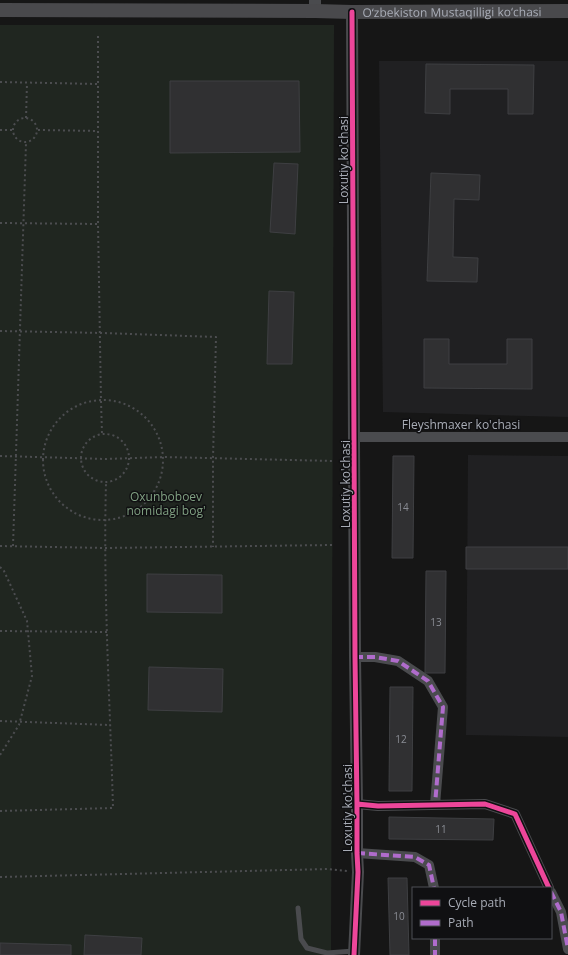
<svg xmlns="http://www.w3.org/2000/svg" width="568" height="955" font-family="'Open Sans',sans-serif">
<rect width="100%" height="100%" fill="#161616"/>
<path fill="#202022" d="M 379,61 L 568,61 L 568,417 L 383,412 Z
M 468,455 L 568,456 L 568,737 L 466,735 Z"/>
<path fill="#202620" d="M 0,25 L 334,25 L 331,955 L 0,955 Z"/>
<path fill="#303032" stroke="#3e3f42" d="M 426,64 L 534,65 L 533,114 L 508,114 L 508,89 L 450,89 L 450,114 L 425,113 Z
M 170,81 L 299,81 L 300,152 L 170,153 Z
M 274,163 L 298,164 L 295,234 L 270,232 Z
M 431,173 L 480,175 L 479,200 L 454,199 L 453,257 L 478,258 L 477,282 L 427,281 Z
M 269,291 L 294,292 L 292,364 L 267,364 Z
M 424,339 L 449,339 L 449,364 L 507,364 L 507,339 L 532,339 L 532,389 L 424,388 Z
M 393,456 L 414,456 L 413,558 L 392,558 Z
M 466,547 L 568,547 L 568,569 L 466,569 Z
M 426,571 L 446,571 L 445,673 L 425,673 Z
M 147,574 L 222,575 L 222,613 L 147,612 Z
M 149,667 L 223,669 L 222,712 L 148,710 Z
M 390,687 L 413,687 L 412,791 L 389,791 Z
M 389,817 L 494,819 L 493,840 L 389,839 Z
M 388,878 L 407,878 L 409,955 L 390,955 Z
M 85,935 L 142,938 L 141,955 L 84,955 Z
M 0,943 L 71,945 L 71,955 L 0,955 Z"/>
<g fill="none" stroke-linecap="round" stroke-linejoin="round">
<path stroke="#4c4d50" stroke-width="2" stroke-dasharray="2 3" stroke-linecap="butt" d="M 98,36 L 98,224
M 0,82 L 98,84
M13 130a12 12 0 1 1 24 0a12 12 0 1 1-24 0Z
M 26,118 L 27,83
M 0,130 L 13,130
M 38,130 L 98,131
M 0,223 L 98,224 L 101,401 L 102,434
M 0,331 L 103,333 L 216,337 L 213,458 L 213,547
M43 460a60 60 0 1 1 120 0a60 60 0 1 1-120 0Z
M81 458a24 24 0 1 1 48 0a24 24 0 1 1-48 0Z
M 0,456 L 106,459 L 164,457 L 333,461
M 0,546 L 105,548 L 332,545
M 13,546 L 26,143
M 0,567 L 4,571 L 27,621 L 32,676 L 19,725 L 0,755
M 0,631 L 107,632
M 0,721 L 110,725
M 0,811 L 113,808 C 110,700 103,591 106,483
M 0,877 L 328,869 L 347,871"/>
<path stroke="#4a4b4e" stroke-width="5" d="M 298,908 L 301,939 L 307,948 L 327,953 L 354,951"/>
<path stroke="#4a4b4e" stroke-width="10" d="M 355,437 L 568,437
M 355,657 L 375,657 L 398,661 L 428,681 L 443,707 L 435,805
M 357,804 L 378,806 L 485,804 L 515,814 L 549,888
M 357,853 L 415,857 L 429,865 L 434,888
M 551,892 L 561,912 L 568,949
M 435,938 L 435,955"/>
<path stroke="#4a4b4e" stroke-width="12" d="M 315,0 L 315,11
M 352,12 L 355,657 L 357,804 L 357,853 L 358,872 L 354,955"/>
<path stroke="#49494c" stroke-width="14" id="s1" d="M 0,10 L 315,11 L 352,12 L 568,11"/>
<path stroke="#b06ccc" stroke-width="4" stroke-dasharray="8 4" stroke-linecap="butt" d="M 355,657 L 375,657 L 398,661 L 428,681 L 443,707 L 435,805
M 357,853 L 415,857 L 429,865 L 434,888
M 551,892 L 561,912 L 568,949
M 435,938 L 435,955"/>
<g stroke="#101012" stroke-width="8">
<path id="cycleway" d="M 352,12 L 355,657 L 357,804 L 357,853 L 358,872 L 354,955
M 357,804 L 378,806 L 485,804 L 515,814 L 549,888"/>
</g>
<use href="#cycleway" stroke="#ed469a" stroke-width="5"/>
</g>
<g text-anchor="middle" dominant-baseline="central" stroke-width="3" stroke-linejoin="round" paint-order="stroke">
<g font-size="10" fill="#8a8d95">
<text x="403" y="507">14</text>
<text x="436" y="622">13</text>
<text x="401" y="739">12</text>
<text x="441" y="829">11</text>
<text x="399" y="916">10</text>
</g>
<g font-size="12" fill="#a8acb6" stroke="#101012">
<text stroke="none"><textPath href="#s1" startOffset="452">O‘zbekiston Mustaqilligi ko‘chasi</textPath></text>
<text transform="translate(343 160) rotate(-90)">Loxutiy ko'chasi</text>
<text x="461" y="424">Fleyshmaxer ko'chasi</text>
<text transform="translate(345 484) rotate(-90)">Loxutiy ko'chasi</text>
<text transform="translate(347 808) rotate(-90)">Loxutiy ko'chasi</text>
</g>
<g font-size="12" fill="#80a082" stroke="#101012">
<text x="166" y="496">Oxunboboev<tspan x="166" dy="14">nomidagi bog'</tspan></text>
</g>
</g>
<rect x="412" y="887" width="140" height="52" fill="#101012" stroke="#4d4e54"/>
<rect x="420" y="900" width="20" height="6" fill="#ed469a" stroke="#4d4e54"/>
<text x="448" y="907" font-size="12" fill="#a8acb6">Cycle path</text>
<rect x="420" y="920" width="20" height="6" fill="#b06ccc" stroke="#4d4e54"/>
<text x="448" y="927" font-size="12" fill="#a8acb6">Path</text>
</svg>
